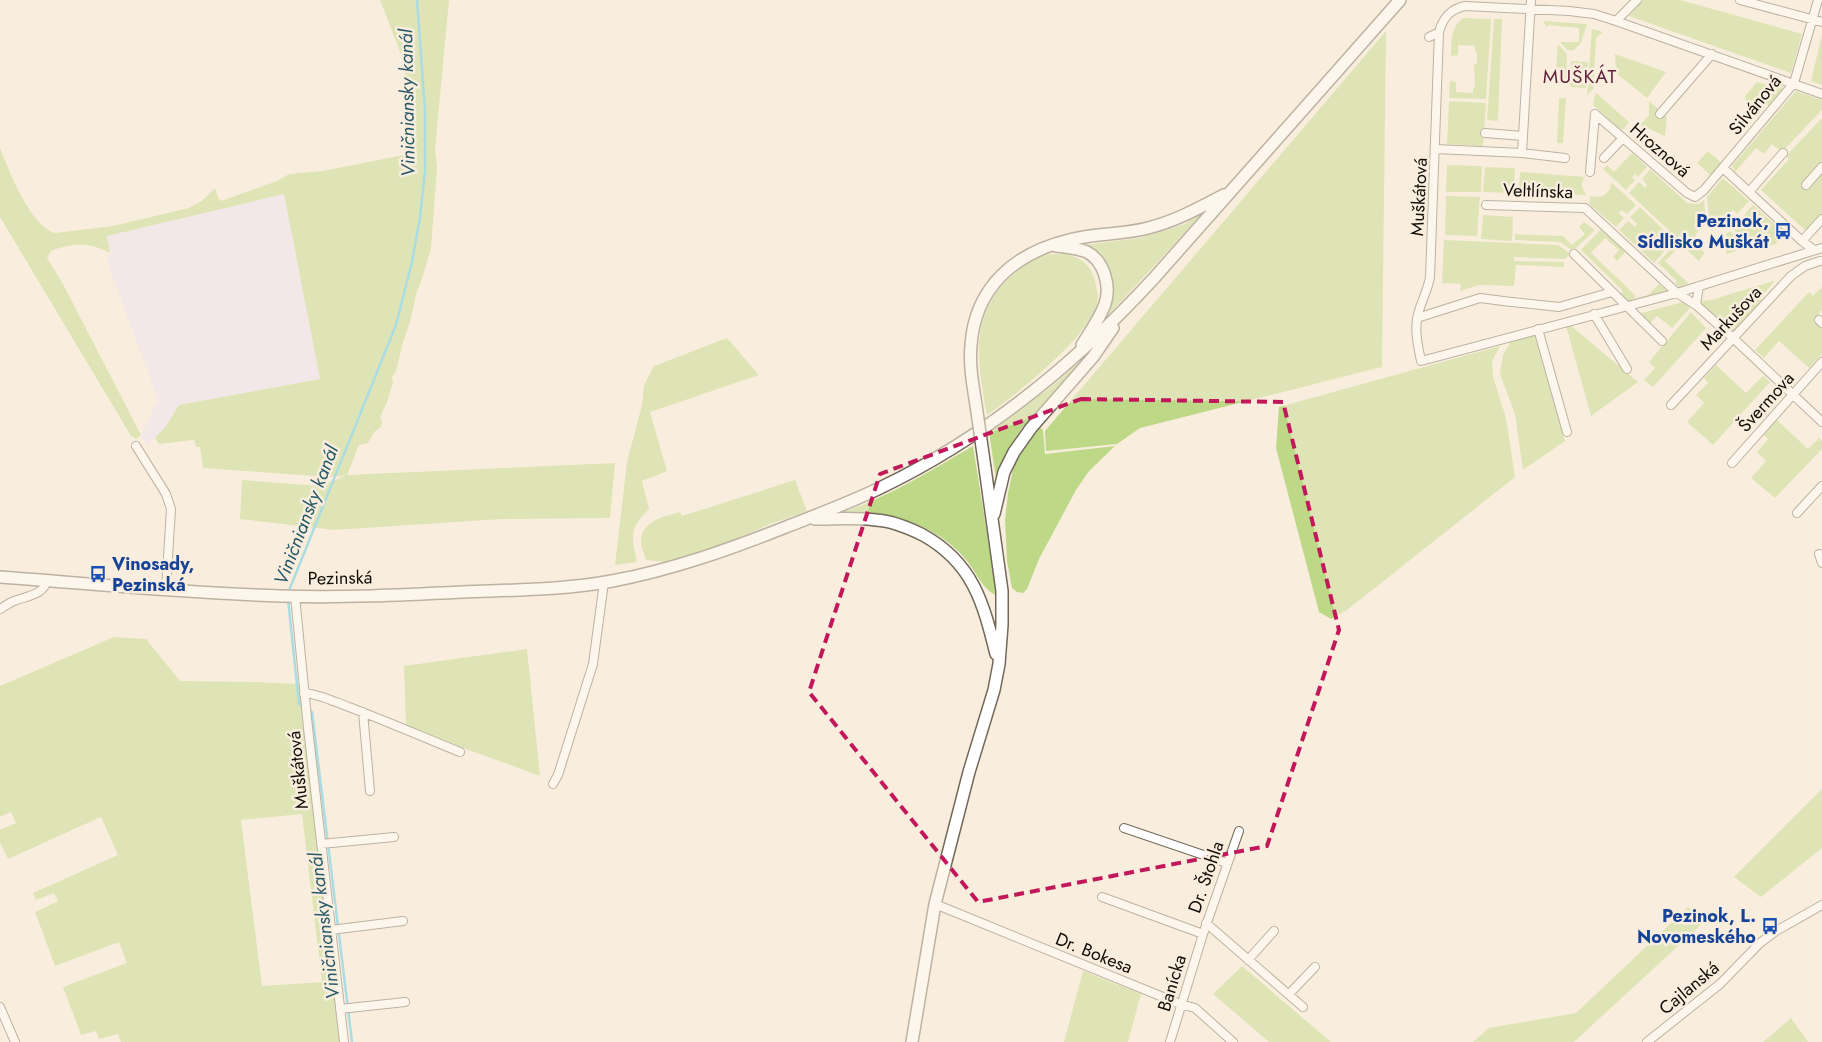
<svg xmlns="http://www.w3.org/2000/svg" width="1822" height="1042" font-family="Jost,sans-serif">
<rect width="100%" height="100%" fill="#f9eedd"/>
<path fill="#ebe1f6" d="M 284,194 L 320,379 L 179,405 L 166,426 L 147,446 L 141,435 L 158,400 L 107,262 L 110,253 L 106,236 Z"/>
<path fill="#bdd886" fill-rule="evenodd" d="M 380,0 L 449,0 L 435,149 L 437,168 L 431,248 L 421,282 L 417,291 L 410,322 L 403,342 L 396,371 L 392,377 L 393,383 L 387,402 L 380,417 L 382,422 L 381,427 L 374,432 L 368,443 L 359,445 L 347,475 L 615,463 L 610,518 L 502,519 L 334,530 L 240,519 L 242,480 L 320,486 L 345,476 L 329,477 L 203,468 L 200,447 L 196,447 L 194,440 L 159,444 L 155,438 L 166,426 L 179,405 L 320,379 L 284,194 L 107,236 L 110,253 C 88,242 73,243 51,251 L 47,258 L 63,284 L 141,435 L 136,439 L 131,436 L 0,217 L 0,148 C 9,171 31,227 55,233 L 113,226 L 189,208 L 202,201 L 215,188 L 218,198 L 221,201 L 277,181 L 289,174 L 323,171 L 409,154 L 410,144 L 404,62 Z
M 1643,0 L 1680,0 L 1802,34 L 1791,73 L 1629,16 Z
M 1463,18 L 1491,19 L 1486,99 L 1449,98 L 1450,81 L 1456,82 L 1456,92 L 1473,93 L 1473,88 L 1475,87 L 1474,64 L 1477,64 L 1477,52 L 1475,51 L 1475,46 L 1458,45 L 1458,55 L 1451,56 C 1452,40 1450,28 1463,18 Z
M 1494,19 L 1502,19 L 1498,121 L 1487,120 Z
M 1543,21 L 1587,24 L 1581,43 L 1574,50 L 1567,50 L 1560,42 L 1579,42 L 1579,28 L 1549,25 L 1547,27 Z
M 1592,29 L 1603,32 L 1596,38 L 1593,89 L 1587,96 Z
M 1386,31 L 1382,367 L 1140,428 L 1117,444 L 1046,451 L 1045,431 Z
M 1822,34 L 1822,85 L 1811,81 Z
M 1558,44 L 1567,54 L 1566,81 L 1555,81 Z
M 1615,54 L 1666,72 L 1647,98 L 1616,73 Z
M 1571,61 L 1588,62 L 1586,88 L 1570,87 Z
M 1772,79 L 1780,81 L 1784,91 L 1770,107 L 1764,102 L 1756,106 L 1746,102 L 1745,96 L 1757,82 L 1770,86 Z
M 1796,91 L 1822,100 L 1822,110 L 1782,152 L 1772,144 L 1764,154 L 1756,148 L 1735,172 L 1732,166 Z
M 1596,93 L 1629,122 L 1622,131 L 1593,105 L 1594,98 Z
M 1559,98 L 1566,98 L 1563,143 L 1557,143 Z
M 1449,101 L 1486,103 L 1483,146 L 1447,144 Z
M 1649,101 L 1667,117 L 1665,136 L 1640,125 L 1649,115 Z
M 1822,118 L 1822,161 L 1802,184 L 1806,187 L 1822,170 L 1822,216 L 1807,232 L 1761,190 L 1789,159 L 1786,156 Z
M 1708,151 L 1724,165 L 1713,178 L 1697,163 Z
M 1632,153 L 1647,167 L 1638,177 L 1635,174 L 1632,177 L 1635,180 L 1626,190 L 1603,169 L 1607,165 L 1614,172 Z
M 1447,165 L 1482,166 L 1481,192 L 1446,192 Z
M 1485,167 L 1515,168 L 1513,193 L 1483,192 Z
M 1650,169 L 1687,203 L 1699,204 L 1704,200 L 1706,224 L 1702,227 L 1697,223 L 1694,226 L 1698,231 L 1695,237 L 1677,238 L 1629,193 L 1639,182 L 1645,188 L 1647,185 L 1642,179 Z
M 1520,172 L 1585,177 C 1580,184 1582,187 1586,195 L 1519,192 Z
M 1724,179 L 1749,201 L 1737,214 L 1733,210 L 1730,213 L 1734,217 L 1723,229 L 1718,225 L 1710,224 L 1707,197 L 1721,180 Z
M 1611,182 L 1636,205 L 1627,214 L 1622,210 L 1619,213 L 1624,218 L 1616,227 L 1589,204 L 1590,196 C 1602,199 1611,194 1611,182 Z
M 1446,196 L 1480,197 L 1477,236 L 1445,235 Z
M 1753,205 L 1783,232 L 1776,244 L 1753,251 L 1751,246 L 1732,228 L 1740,220 L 1744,223 L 1745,222 L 1741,219 Z
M 1640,207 L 1674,240 L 1654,263 L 1619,230 L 1628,221 L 1635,227 L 1637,224 L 1630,217 Z
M 1204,212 L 1099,325 C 1104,316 1111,307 1113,296 C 1114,292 1113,289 1112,285 C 1109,265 1102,253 1084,245 L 1140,238 L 1185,224 Z
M 1483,215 L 1513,217 L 1512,241 L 1481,239 Z
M 1584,222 L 1595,230 L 1573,251 L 1560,242 L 1515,240 L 1515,234 L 1563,236 L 1572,245 L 1585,234 L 1579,227 Z
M 1601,229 L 1625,252 L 1617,261 L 1613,257 L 1619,250 L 1605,238 L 1591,253 L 1636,296 L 1633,299 L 1648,295 L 1659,284 L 1667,291 L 1632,301 L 1632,300 L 1628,303 L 1620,295 L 1623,291 L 1581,250 Z
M 1730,231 L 1747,247 L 1727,254 L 1725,249 L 1728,241 L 1726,234 Z
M 1444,240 L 1558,245 L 1571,254 L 1565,259 L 1514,257 L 1514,261 L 1564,262 L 1564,267 L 1516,265 L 1514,286 L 1479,285 L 1460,291 L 1461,284 L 1442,283 Z
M 1697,240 L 1701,250 L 1705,252 L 1699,261 L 1681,245 L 1665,261 L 1689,284 L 1679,287 L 1675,283 L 1677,281 L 1658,263 L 1677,242 Z
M 1066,253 C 1082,260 1090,263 1095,281 C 1096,286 1098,294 1098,300 C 1094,333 1015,396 987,415 C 977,362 968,313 1014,274 C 1033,258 1042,254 1066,253 Z
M 1773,281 L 1774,282 L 1760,298 L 1763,301 L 1732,334 L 1700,306 L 1701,301 L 1711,300 Z
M 1822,287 L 1822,310 L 1814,321 L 1822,328 L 1822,354 L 1809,368 L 1779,341 L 1764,358 L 1755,350 L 1809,292 L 1813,296 Z
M 1683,302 L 1690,308 L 1672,328 L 1657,316 L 1648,325 L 1638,314 Z
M 1691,312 L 1706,328 L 1653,387 L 1644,380 L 1655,368 L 1649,362 Z
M 1570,325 L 1638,382 L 1591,416 L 1566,326 Z
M 1535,335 L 1565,441 L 1523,470 L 1515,414 L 1500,374 L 1503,355 L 1512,340 Z
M 727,338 L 759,375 L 650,412 L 667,471 L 642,481 L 649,509 C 628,529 632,537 637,562 L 615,565 L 627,462 L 642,405 L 644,385 L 654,366 Z
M 1500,346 L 1492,361 L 1493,377 L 1506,418 L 1515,477 L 1347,610 L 1331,619 L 1319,612 L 1276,448 L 1279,407 Z
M 1091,352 L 1049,400 L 1021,429 L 1005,454 L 996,479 L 989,432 L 1051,387 Z
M 1716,365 L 1746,393 L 1763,376 L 1770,382 L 1713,445 L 1687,422 L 1704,403 L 1696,395 L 1708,383 L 1704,378 Z
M 1777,420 L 1808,449 L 1819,438 L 1822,441 L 1822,449 L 1775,498 L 1751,478 L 1766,461 L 1757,452 L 1768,439 L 1763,434 Z
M 1038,426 L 1043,430 L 1045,454 L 1115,446 L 1089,471 L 1076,490 L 1039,559 L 1027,589 L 1023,593 L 1017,592 L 1012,588 L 1007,561 L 1005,520 L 1008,493 L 1014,465 Z
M 973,446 L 995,583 L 996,595 C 982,589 977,573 967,561 C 937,524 886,509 840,513 C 887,498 930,471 973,446 Z
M 795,480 L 807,511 L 770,524 L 720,546 L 666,562 L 646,560 C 645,554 640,546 641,541 C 642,520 664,517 680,512 L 682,516 Z
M 114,637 L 146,639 L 180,681 L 255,682 L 299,684 L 340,1042 L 121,1042 L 118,1034 L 99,1039 L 96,1031 L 81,1035 L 63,987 L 127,963 L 119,942 L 55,966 L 35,912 L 58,901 L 54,893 L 36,900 L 33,893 L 118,855 L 101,817 L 8,859 L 0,843 L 0,830 L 16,823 L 11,812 L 0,817 L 0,686 ZM 302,814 L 322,982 L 262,986 L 241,820 Z
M 527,649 L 540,776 L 406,727 L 404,666 Z
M 1822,789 L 1822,848 L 1761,897 L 1734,877 Z
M 1688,907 L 1704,922 L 1574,1042 L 1473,1042 L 1489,1028 L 1576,1013 Z
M 1242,966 L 1331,1042 L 1269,1042 L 1213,994 Z
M 1083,971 L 1141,994 L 1128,1042 L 1064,1042 Z
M 1791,1018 L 1808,1042 L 1763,1042 Z"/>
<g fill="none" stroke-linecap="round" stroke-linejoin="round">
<path stroke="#4cc6eb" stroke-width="2.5" d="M 288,593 L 396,325 L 412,262 L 420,217 L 425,171 L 425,111 L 417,0
M 288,599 L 299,704 L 304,707
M 309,710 L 312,712 L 352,1042"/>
<g stroke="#73695a" stroke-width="10">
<path id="street" d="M 1740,0 L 1822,22
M 1616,21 L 1637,0
M 1439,32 L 1430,277 C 1428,290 1421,302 1418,314 C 1414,330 1418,346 1421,361 L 1677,293 L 1822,248
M 1429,37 L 1439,32 C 1443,18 1450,9 1465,6 L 1569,11 L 1594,14 L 1616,21 L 1822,94
M 1595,114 L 1687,193 L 1695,197 L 1704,190 L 1794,83 L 1818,0
M 1660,114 L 1712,54
M 1485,133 L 1523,136
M 1436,149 L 1522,153 L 1565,158
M 1522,153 L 1531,0
M 1604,158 L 1623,138
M 1723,168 L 1802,241 L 1814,250
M 1590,172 L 1595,114
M 1806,185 L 1822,167
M 1749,192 L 1783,153
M 1486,205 L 1585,208 L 1677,293 L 1696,305 L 1732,337 L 1822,422
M 1802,241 L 1822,219
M 1574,254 L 1662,341
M 1512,302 L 1559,307 L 1612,292
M 1696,305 L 1699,286
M 1594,314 L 1627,369
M 1417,318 L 1480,298 L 1511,302
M 1819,320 L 1822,323
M 1538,329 L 1567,432
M 1671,405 L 1791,276 L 1805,266 L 1820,261
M 136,446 L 166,494 L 171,509 L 166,589
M 1732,463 L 1822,362
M 1797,513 L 1822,486
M 1819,554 L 1822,563
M 295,596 L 308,728 L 344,1042
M 0,609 C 5,606 9,603 14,601 C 27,596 44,595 47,580
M 304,693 C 319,694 335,702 349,707 C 386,721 423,737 460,752
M 363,712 L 370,791
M 553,784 L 558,775 L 593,664 L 604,582
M 1124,828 L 1227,863
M 321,844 L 394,837
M 1102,897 L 1203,934
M 935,904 L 1180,1004 L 1195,1008 L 1233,1042
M 1206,923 L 1303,1007
M 331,930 L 403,921
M 1248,960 L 1274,931
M 1289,994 L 1315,967
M 0,1007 L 15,1042
M 340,1009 L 405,1002
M 1170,1042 L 1203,934 L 1239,831
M 1647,1042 L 1720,984 L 1760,943 L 1776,931 L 1822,905"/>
</g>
<g stroke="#73695a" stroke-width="14">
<path id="secondary" d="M 1056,246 C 1067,247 1077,248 1087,252 C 1104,261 1111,286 1105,304 C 1100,318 1090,332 1082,345
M 976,405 C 973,386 969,365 971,345 C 975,287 1015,253 1069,240 C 1095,233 1122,235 1148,228 C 1176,221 1199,208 1224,195
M 994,514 L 1004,472 L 1014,452 L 1031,428 L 1093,357 L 1113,328
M 815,519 C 835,519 856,517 876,520 C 891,521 909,528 923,535 C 973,563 983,602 996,654
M 0,577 C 94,584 187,593 281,596 C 341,598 402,595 463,592 C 512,590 564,590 612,581 C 672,570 730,549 786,527 C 819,514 852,502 884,486 C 987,436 1078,361 1155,277 L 1400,0
M 912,1042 L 935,904 L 969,772 L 994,690 L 999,664 L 1002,625 L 1002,591 L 985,468"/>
</g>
<use href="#street" stroke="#fff" stroke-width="8"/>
<use href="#secondary" stroke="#fff" stroke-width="11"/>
<g stroke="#73695a" stroke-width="14" stroke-linecap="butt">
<path id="secondary-bridge" d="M 976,405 L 985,468"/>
</g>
<use href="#secondary-bridge" stroke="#fff" stroke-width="11"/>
</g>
<path d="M0 0H1822V1042H0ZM 1081,399 L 1283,402 L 1339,630 L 1267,846 L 978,902 L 809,692 L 880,474 Z" fill="#f9eedd" fill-opacity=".55" fill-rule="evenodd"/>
<path fill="none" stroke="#c2185b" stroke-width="4" stroke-dasharray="10 6" stroke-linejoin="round" d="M 1081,399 L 1283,402 L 1339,630 L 1267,846 L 978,902 L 809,692 L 880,474 Z"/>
<defs>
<g id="bus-bare" transform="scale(1.35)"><path d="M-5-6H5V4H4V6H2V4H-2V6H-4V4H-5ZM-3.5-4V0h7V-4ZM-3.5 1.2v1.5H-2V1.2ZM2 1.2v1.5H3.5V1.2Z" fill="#1a4fb4" stroke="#f9eedd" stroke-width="2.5" paint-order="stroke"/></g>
</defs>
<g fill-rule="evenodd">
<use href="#bus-bare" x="1783" y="231"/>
<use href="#bus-bare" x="98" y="574"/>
<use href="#bus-bare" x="1770" y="926"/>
</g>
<g text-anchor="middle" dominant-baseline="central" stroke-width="5" stroke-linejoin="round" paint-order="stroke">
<g font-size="18" fill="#110e08" stroke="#f9eedd">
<text transform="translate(1755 105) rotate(-51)">Silvánová</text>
<text transform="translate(1660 150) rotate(41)">Hroznová</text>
<text transform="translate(1538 191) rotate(2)">Veltlínska</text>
<text transform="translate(1419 197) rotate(-87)">Muškátová</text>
<text transform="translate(1731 318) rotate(-47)">Markušova</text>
<text transform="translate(1766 402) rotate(-48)">Švermova</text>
<text transform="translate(340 578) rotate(-1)">Pezinská</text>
<text transform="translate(298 770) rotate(-96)">Muškátová</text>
<text transform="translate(1206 877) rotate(-71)">Dr. Štohla</text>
<text transform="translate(1094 953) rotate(22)">Dr. Bokesa</text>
<text transform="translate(1172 983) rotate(-73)">Banícka</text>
<text transform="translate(1689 988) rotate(-40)">Cajlanská</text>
</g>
<g font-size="18" font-weight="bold" fill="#164399" stroke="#f9eedd" text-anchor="end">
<text x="1769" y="221">Pezinok,<tspan x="1769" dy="21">Sídlisko Muškát</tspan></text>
<text x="112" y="564" text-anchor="start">Vinosady,<tspan x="112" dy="21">Pezinská</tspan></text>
<text x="1756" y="916">Pezinok, L.<tspan x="1756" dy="21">Novomeského</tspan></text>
</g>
<g font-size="19" letter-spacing="1" fill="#611f3b" stroke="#f9eedd">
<text x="1580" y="76">MUŠKÁT</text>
</g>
<g font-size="19" font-style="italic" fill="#275969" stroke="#f9eedd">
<text transform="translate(407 103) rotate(-91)">Viničniansky kanál</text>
<text transform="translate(306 515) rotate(-69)">Viničniansky kanál</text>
<text transform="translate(324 926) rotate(-97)">Viničniansky kanál</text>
</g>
</g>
</svg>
